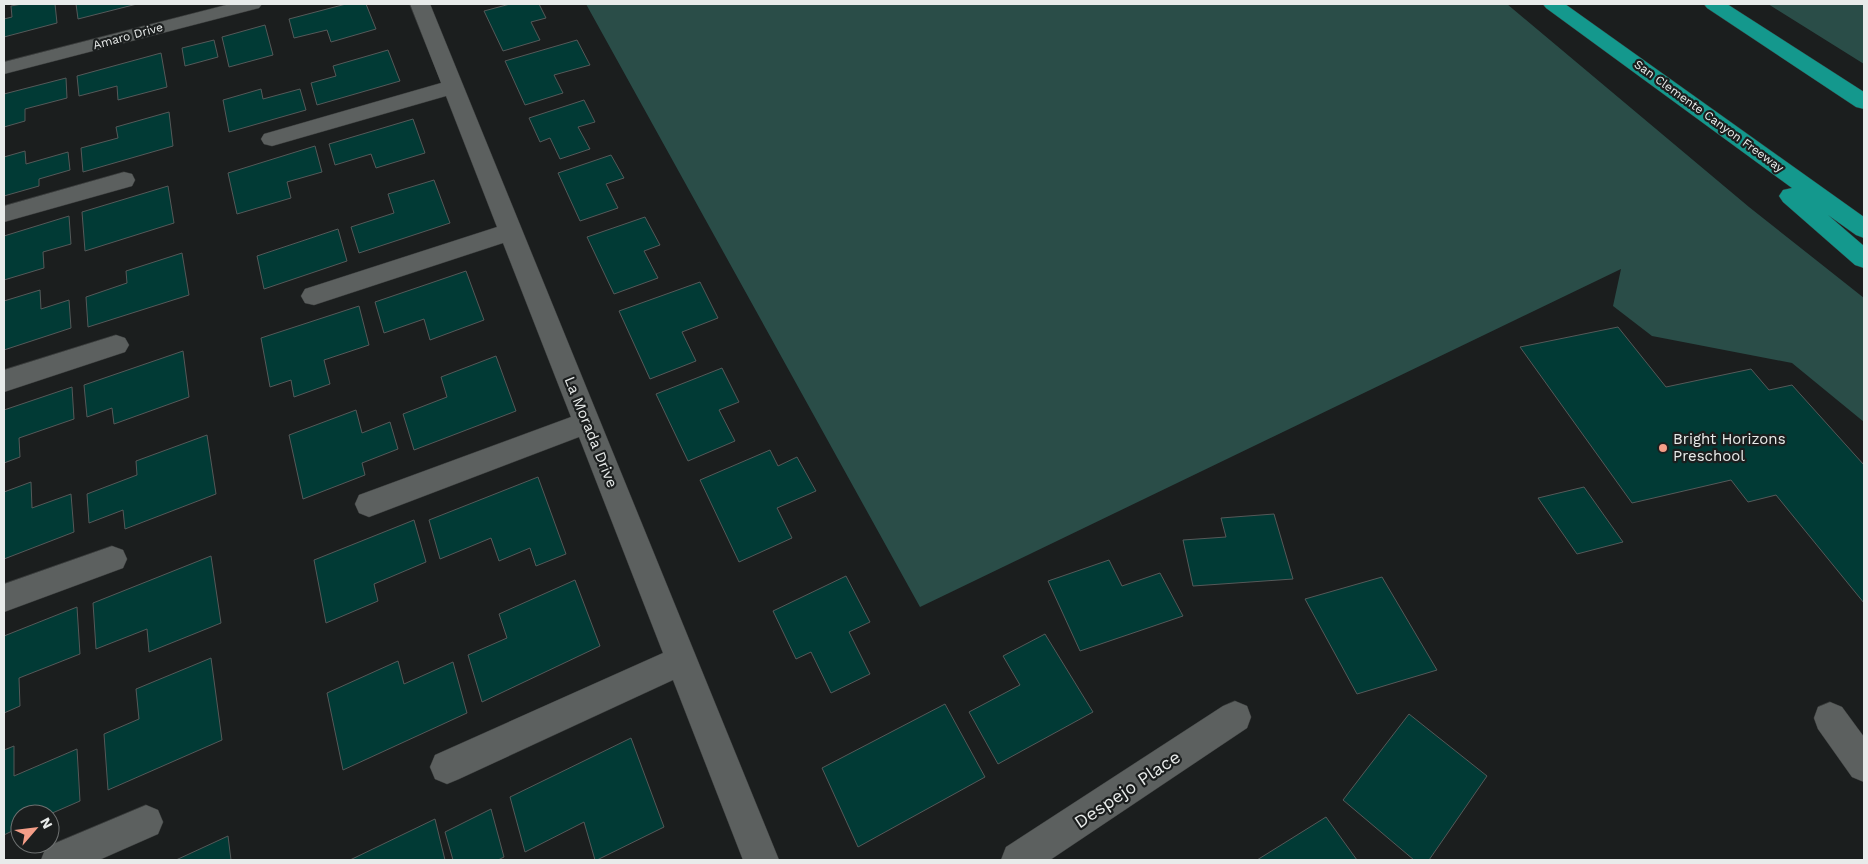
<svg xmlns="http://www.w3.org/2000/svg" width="1868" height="864" font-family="'Work Sans',sans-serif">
<rect width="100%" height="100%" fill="#1b1e1e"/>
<path fill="#2a4d48" d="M 586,4 L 1507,4 L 1749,207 L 1864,298 L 1864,422 L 1792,363 L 1652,336 L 1613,306 L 1621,269 L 920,607 Z
M 1768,4 L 1864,4 L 1864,64 Z"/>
<path fill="#013a35" stroke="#555959" d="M 22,4 L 55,4 L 57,23 L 4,37 L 4,19 L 12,17 L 11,6 Z
M 76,4 L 137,4 L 78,19 Z
M 346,4 L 366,4 L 376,29 L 331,42 L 327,30 L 294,38 L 289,19 Z
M 510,4 L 539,4 L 546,18 L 531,22 L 540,40 L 503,51 L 484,11 Z
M 265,25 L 273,55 L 229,67 L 222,37 Z
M 214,40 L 218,57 L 185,66 L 182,48 Z
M 577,40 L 590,65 L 554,75 L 563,93 L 525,105 L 505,61 Z
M 388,50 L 400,81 L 317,105 L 311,83 L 336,76 L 333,66 Z
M 161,53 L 167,87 L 118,100 L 117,86 L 79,96 L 77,76 Z
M 66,78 L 67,98 L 25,109 L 25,121 L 4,127 L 4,94 Z
M 261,89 L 263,99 L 300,89 L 306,110 L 229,132 L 223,100 Z
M 584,100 L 595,122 L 578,127 L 590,149 L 560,159 L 550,138 L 540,142 L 529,118 Z
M 169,112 L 173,146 L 83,172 L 81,148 L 118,138 L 116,127 Z
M 413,119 L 425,153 L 376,168 L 371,154 L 335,165 L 329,144 Z
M 315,146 L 322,172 L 287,182 L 291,198 L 237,214 L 228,173 Z
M 25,151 L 26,164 L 68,152 L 70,170 L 39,179 L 39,186 L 4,196 L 4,157 Z
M 611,155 L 624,178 L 606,184 L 618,208 L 580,221 L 558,173 Z
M 434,180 L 450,223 L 359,253 L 351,227 L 394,213 L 388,194 Z
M 168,186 L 174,223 L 85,251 L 82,212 Z
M 69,216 L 71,244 L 43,252 L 44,268 L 4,280 L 4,236 Z
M 645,217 L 660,245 L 644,251 L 658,278 L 614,294 L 587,237 Z
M 338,229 L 347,261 L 264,289 L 257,256 Z
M 182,253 L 189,295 L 88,327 L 86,297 L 127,283 L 126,271 Z
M 466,271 L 484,320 L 430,340 L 424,319 L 384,333 L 375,302 Z
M 700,282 L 718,318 L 682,332 L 696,361 L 650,379 L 619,311 Z
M 40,290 L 41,309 L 69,300 L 71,328 L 4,350 L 4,301 Z
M 359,306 L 369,345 L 324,360 L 330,384 L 294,397 L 291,380 L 270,387 L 261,338 Z
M 1618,327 L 1666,387 L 1751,369 L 1769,390 L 1792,385 L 1864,465 L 1864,603 L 1776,495 L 1748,502 L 1731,480 L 1632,503 L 1520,347 Z
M 183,351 L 189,397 L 114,424 L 112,408 L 87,417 L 84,385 Z
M 496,356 L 516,411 L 414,450 L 403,414 L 447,397 L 441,377 Z
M 722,368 L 739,402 L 719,410 L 735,441 L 688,461 L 656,394 Z
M 72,387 L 74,419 L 19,438 L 20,457 L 4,463 L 4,410 Z
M 356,410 L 362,433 L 390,422 L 398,449 L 362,463 L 365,475 L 303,499 L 289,435 Z
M 207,435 L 216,494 L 125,529 L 123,510 L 89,523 L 87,494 L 137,475 L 136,461 Z
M 770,450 L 778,466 L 797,457 L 816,491 L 777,508 L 792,538 L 739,562 L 700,480 Z
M 538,477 L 566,554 L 536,566 L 530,548 L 499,561 L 491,538 L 440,559 L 429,520 Z
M 31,482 L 32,508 L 71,494 L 74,532 L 4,559 L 4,492 Z
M 1584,487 L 1623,542 L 1577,554 L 1538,498 Z
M 1274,514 L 1293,579 L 1193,586 L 1183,540 L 1226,537 L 1221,518 Z
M 414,520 L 426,562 L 374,584 L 378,601 L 326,623 L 314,560 Z
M 211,556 L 221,623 L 149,652 L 147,629 L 96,649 L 93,603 Z
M 1109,560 L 1122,586 L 1160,573 L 1183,616 L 1080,651 L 1048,581 Z
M 846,576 L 870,622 L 849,632 L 870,674 L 831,693 L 811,652 L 796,659 L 773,611 Z
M 1382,577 L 1437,670 L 1357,694 L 1305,599 Z
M 575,580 L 600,646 L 482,702 L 468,655 L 507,638 L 499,614 Z
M 77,607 L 80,654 L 19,678 L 20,706 L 4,713 L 4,636 Z
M 1045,634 L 1093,712 L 998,764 L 969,712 L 1020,685 L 1003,656 Z
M 211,658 L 222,740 L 108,790 L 104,734 L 139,719 L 136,689 Z
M 398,661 L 404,684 L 453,662 L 467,713 L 343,770 L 327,693 Z
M 945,704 L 985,777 L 858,847 L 822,768 Z
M 1409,714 L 1487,776 L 1429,860 L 1414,860 L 1343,800 Z
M 631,738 L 664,827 L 597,860 L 595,860 L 584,822 L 525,852 L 510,797 Z
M 14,746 L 14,776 L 77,749 L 80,801 L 50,814 L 20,814 L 20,827 L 4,835 L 4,750 Z
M 491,809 L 504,857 L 498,860 L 453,860 L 445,832 Z
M 1326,817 L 1357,860 L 1257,860 Z
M 435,819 L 445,860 L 350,860 Z
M 228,836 L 231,860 L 176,860 Z"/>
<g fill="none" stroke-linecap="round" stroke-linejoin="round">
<g stroke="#383a3a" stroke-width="1">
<path id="minor" d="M 230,4 L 262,4 L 259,8 L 4,74 L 4,62 Z
M 410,4 L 430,4 L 779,860 L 743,860 L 673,680 L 459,779 L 447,784 L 435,779 L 430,767 L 435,755 L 663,653 L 579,437 L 369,517 L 359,513 L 355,504 L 359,495 L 571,417 L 503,243 L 314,305 L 305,303 L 301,296 L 305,289 L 497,227 L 446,96 L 272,146 L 264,144 L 261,139 L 264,134 L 441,83 Z
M 124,172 L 132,174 L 135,180 L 132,186 L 4,222 L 4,206 Z
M 116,335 L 125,338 L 129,345 L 125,352 L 4,392 L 4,370 Z
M 112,546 L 123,550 L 127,559 L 123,568 L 4,612 L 4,584 Z
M 1235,701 L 1247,706 L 1251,717 L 1247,728 L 1050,860 L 1001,860 L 1006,847 L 1223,706 Z
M 1830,702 L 1842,707 L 1864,737 L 1864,782 L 1852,777 L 1818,729 L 1814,718 L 1818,707 Z
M 146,805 L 158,810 L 163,822 L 158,834 L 99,860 L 41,860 L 46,847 Z"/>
</g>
<g stroke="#383a3a" stroke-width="1">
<path id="highway" d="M 1543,4 L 1565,4 L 1864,217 L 1864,238 L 1856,235 L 1828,215 L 1864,246 L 1864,268 L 1855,265 L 1783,202 L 1779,196 L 1783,190 L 1792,188 L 1546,8 Z
M 1704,4 L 1727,4 L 1864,92 L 1864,109 L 1856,107 L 1707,8 Z"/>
</g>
<use href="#minor" fill="#5c605f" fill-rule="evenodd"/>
<use href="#highway" fill="#14988d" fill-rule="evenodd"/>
</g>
<circle fill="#f49e88" stroke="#1b1e1e" stroke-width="2" cx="1663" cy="448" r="5"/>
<g text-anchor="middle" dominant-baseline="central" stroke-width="4.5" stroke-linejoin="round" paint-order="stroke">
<g font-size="12" fill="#e8ebea" stroke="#1b1e1e">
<text transform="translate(128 36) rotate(-15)">Amaro Drive</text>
<text transform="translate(1709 116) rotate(36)">San Clemente Canyon Freeway</text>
</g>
<g font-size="15" fill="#e8ebea" stroke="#1b1e1e">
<text transform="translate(591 432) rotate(68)">La Morada Drive</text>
</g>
<g font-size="15" fill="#e8ebea" stroke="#1b1e1e" text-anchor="start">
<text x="1673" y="439">Bright Horizons<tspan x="1673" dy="17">Preschool</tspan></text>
</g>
<g font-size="18" fill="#e8ebea" stroke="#1b1e1e">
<text transform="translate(1127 789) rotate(-34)">Despejo Place</text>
</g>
</g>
<rect width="1868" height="864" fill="none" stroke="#e8ebea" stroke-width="10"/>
<g transform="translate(35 829) rotate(62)"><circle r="24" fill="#1b1e1e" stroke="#6d7070"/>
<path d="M0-4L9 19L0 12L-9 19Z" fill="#f49e88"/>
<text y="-8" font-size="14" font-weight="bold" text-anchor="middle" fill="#e8ebea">N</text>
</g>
</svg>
